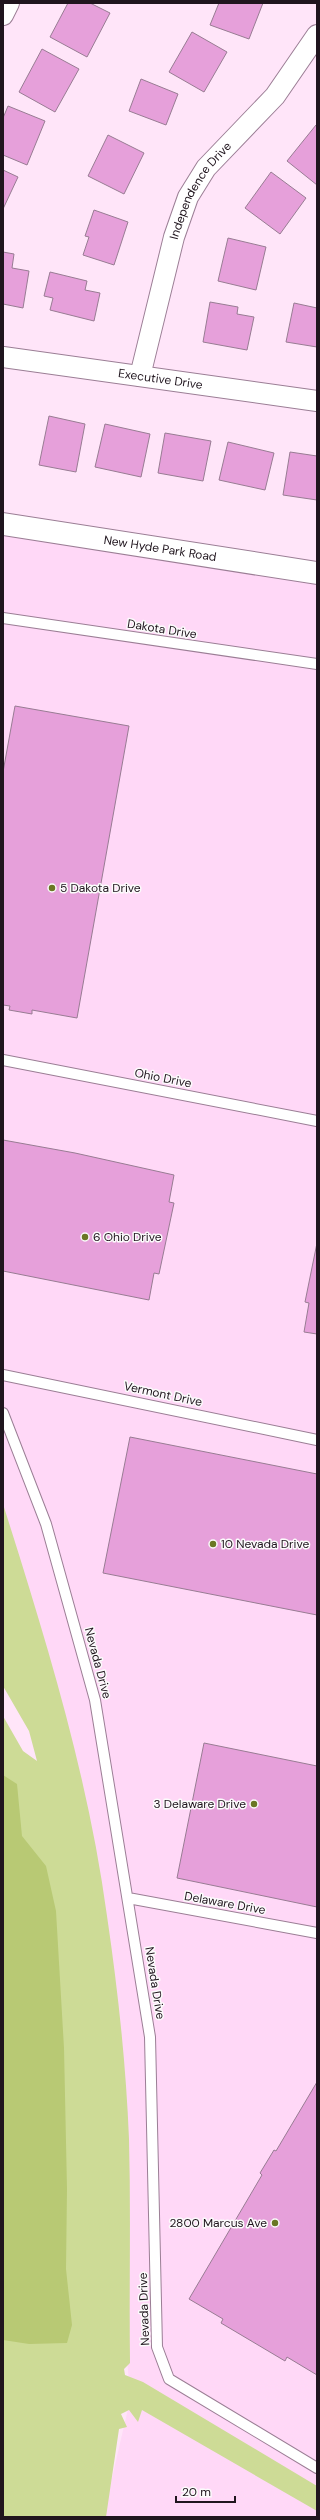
<svg xmlns="http://www.w3.org/2000/svg" width="320" height="2520" font-family="'DM Sans',sans-serif">
<rect width="100%" height="100%" fill="#ffe5f9"/>
<path fill="#ffd8f7" d="M 3,524 L 317,574 L 317,2517 L 103,2517 L 130,2400 L 100,1952 L 50,1776 L 3,1653 Z"/>
<path fill="#cddb96" d="M 3,1504 C 46,1640 88,1775 107,1916 C 118,1990 126,2065 129,2139 C 131,2214 129,2289 130,2363 L 124,2369 L 125,2375 L 143,2382 L 317,2486 L 317,2511 L 142,2410 L 138,2422 L 129,2410 L 121,2414 L 127,2427 L 119,2429 L 106,2517 L 3,2517 L 3,1716 L 23,1751 L 37,1761 L 29,1731 L 3,1686 Z"/>
<path fill="#b8c974" d="M 3,1775 L 17,1784 L 22,1836 L 46,1866 L 56,1911 L 64,2048 L 67,2189 L 66,2269 L 72,2325 L 67,2343 L 29,2344 L 3,2340 Z"/>
<path fill="#e6a0da" stroke="#987c93" d="M 68,3 L 90,3 L 110,13 L 87,57 L 50,37 Z
M 219,3 L 263,3 L 249,39 L 210,25 Z
M 192,32 L 227,52 L 204,92 L 169,72 Z
M 42,49 L 79,69 L 55,112 L 19,92 Z
M 141,79 L 178,94 L 166,125 L 129,111 Z
M 8,106 L 45,121 L 27,165 L 3,155 L 3,118 Z
M 316,125 L 317,127 L 317,185 L 287,161 Z
M 108,135 L 144,153 L 124,194 L 88,176 Z
M 3,170 L 18,177 L 3,209 Z
M 271,172 L 306,198 L 280,234 L 245,208 Z
M 94,210 L 128,222 L 114,265 L 83,255 L 89,237 L 85,236 Z
M 228,238 L 266,247 L 256,290 L 218,281 Z
M 3,252 L 14,254 L 12,268 L 29,271 L 23,308 L 3,304 Z
M 50,272 L 87,281 L 85,290 L 100,293 L 94,321 L 50,310 L 53,298 L 44,296 Z
M 210,302 L 238,307 L 237,314 L 254,317 L 247,350 L 203,342 Z
M 294,303 L 317,308 L 317,347 L 286,342 Z
M 49,416 L 85,424 L 76,472 L 39,465 Z
M 105,424 L 150,434 L 141,477 L 95,467 Z
M 165,433 L 211,441 L 203,481 L 158,473 Z
M 228,442 L 274,453 L 265,490 L 219,480 Z
M 290,452 L 317,456 L 317,500 L 283,495 Z
M 15,706 L 129,726 L 77,1018 L 32,1010 L 32,1014 L 9,1010 L 10,1006 L 3,1005 L 3,772 Z
M 3,1140 L 75,1153 L 174,1175 L 169,1202 L 174,1203 L 159,1274 L 154,1273 L 149,1300 L 3,1271 Z
M 317,1243 L 317,1334 L 304,1332 L 309,1303 L 305,1302 Z
M 130,1437 L 317,1474 L 317,1615 L 103,1573 Z
M 204,1743 L 317,1766 L 317,1907 L 177,1878 Z
M 317,2082 L 317,2375 L 287,2357 L 285,2361 L 221,2323 L 223,2319 L 189,2299 L 262,2175 L 260,2173 L 274,2150 L 276,2151 Z"/>
<g fill="none" stroke-linecap="round" stroke-linejoin="round">
<g stroke="#9b7e95" stroke-width="12">
<path id="service" d="M 3,618 L 317,664
M 3,1060 L 317,1121
M 3,1375 L 317,1440
M 3,1413 L 46,1524 L 95,1700 L 150,2037 L 157,2347 L 169,2379 L 317,2468
M 128,1898 L 317,1933"/>
</g>
<g stroke="#9b7e95" stroke-width="22">
<g id="minor">
<path d="M 3,15 L 9,3"/>
<path id="s1" d="M 3,357 L 317,401"/>
<path id="s2" d="M 140,376 L 174,237 L 188,197 L 206,168 L 275,96 L 317,35"/>
</g>
</g>
<g stroke="#9b7e95" stroke-width="24">
<g id="primary">
<path id="s3" d="M 3,524 L 317,573"/>
</g>
</g>
<use href="#service" stroke="#fff" stroke-width="10"/>
<use href="#minor" stroke="#fff" stroke-width="20"/>
<use href="#primary" stroke="#fff" stroke-width="22"/>
</g>
<g fill="#6a7724" stroke="#fbfbfb" stroke-width="1.5">
<circle cx="52" cy="888" r="4"/>
<circle cx="85" cy="1237" r="4"/>
<circle cx="213" cy="1544" r="4"/>
<circle cx="254" cy="1804" r="4"/>
<circle cx="275" cy="2223" r="4"/>
</g>
<g text-anchor="middle" dominant-baseline="central" stroke-width="3" stroke-linejoin="round" paint-order="stroke">
<g font-size="12" fill="#20151e" stroke="#fbfbfb">
<text stroke="none"><textPath href="#s2" startOffset="197">Independence Drive</textPath></text>
<text stroke="none"><textPath href="#s1" startOffset="159">Executive Drive</textPath></text>
<text stroke="none"><textPath href="#s3" startOffset="159">New Hyde Park Road</textPath></text>
<text transform="translate(162 629) rotate(9)">Dakota Drive</text>
<text transform="translate(163 1078) rotate(11)">Ohio Drive</text>
<text transform="translate(163 1394) rotate(12)">Vermont Drive</text>
<text transform="translate(98 1663) rotate(75)">Nevada Drive</text>
<text transform="translate(225 1903) rotate(10)">Delaware Drive</text>
<text transform="translate(155 1983) rotate(81)">Nevada Drive</text>
<text transform="translate(144 2309) rotate(-92)">Nevada Drive</text>
</g>
<g font-size="12" fill="#20151e" stroke="#fbfbfb" text-anchor="start">
<text x="60" y="888">5 Dakota Drive</text>
<text x="93" y="1237">6 Ohio Drive</text>
<text x="221" y="1544">10 Nevada Drive</text>
<text x="246" y="1804" text-anchor="end">3 Delaware Drive</text>
<text x="267" y="2223" text-anchor="end">2800 Marcus Ave</text>
</g>
</g>
<rect width="320" height="2520" fill="none" stroke="#20151e" stroke-width="8"/>
<path d="M176 2496v6h59v-6" fill="none" stroke="#20151e" stroke-width="2"/>
<text x="182" y="2496" font-size="12" fill="#20151e" stroke="#fbfbfb" stroke-width="3" paint-order="stroke">20 m</text>
</svg>
